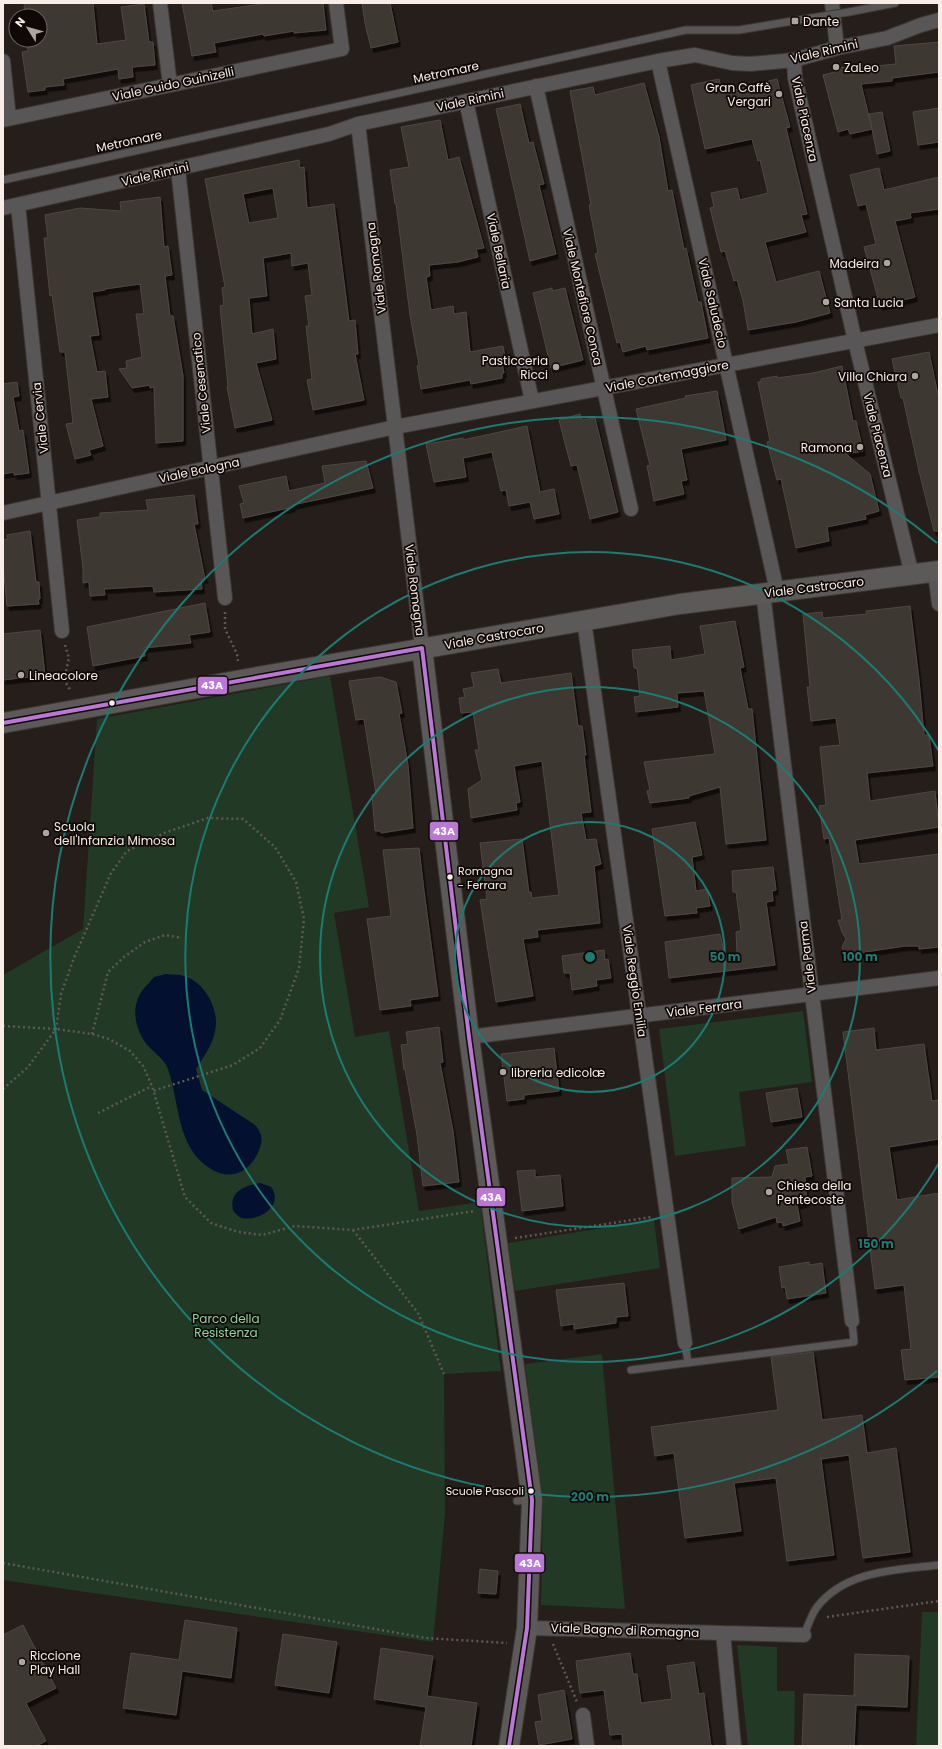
<svg xmlns="http://www.w3.org/2000/svg" width="942" height="1749" font-family="Poppins,sans-serif">
<defs>
<filter id="shadow"><feDropShadow dx="2.5" dy="4.5" stdDeviation="0" flood-color="#0009"/></filter>
</defs>
<rect width="100%" height="100%" fill="#261e1a"/>
<path fill="#213925" d="M 330,676 L 369,907 L 334,913 L 355,1037 L 389,1031 L 419,1211 L 480,1202 L 501,1371 L 444,1374 L 445,1514 L 433,1642 L 3,1580 L 3,975 L 83,929 L 97,719 Z
M 803,1011 L 812,1082 L 739,1092 L 746,1146 L 675,1156 L 659,1029 Z
M 654,1220 L 660,1268 L 515,1291 L 508,1243 Z
M 602,1354 L 625,1609 L 541,1605 L 543,1501 L 525,1364 Z
M 922,1612 L 939,1612 L 939,1746 L 916,1746 Z
M 737,1645 L 777,1647 L 777,1691 L 795,1691 L 794,1746 L 748,1746 Z"/>
<path fill="#03102f" d="M 166,974 C 172,975 179,974 184,976 C 205,982 220,1010 215,1031 C 212,1046 204,1056 196,1069 L 202,1090 L 255,1125 C 257,1127 259,1130 260,1133 C 263,1138 261,1145 259,1150 C 251,1171 232,1182 211,1169 C 176,1148 180,1103 168,1069 C 164,1057 149,1050 143,1039 C 132,1020 132,999 148,984 C 150,982 152,979 154,977 C 158,976 162,975 166,974 Z
M 260,1183 L 271,1187 C 285,1206 257,1222 242,1218 C 238,1217 235,1213 233,1210 C 229,1191 245,1186 260,1183 Z"/>
<path fill="#3e3732" stroke="#4f4743" fill-rule="evenodd" filter="url(#shadow)" d="M 24,3 L 93,3 L 97,44 L 126,40 L 121,7 L 144,4 L 149,42 L 153,42 L 155,65 L 132,67 L 133,77 L 119,79 L 118,69 L 63,79 L 64,85 L 45,87 L 45,90 L 28,92 L 22,52 L 28,51 L 27,40 L 40,40 L 40,16 L 24,16 L 25,15 Z
M 182,3 L 211,3 L 213,11 L 269,3 L 323,3 L 326,30 L 294,33 L 294,31 L 264,36 L 263,34 L 214,43 L 216,52 L 192,56 Z
M 362,3 L 390,3 L 398,42 L 371,48 L 365,23 Z
M 939,42 L 939,72 L 892,78 L 892,81 L 861,84 L 872,129 L 850,134 L 848,129 L 838,132 L 823,75 L 835,72 L 834,69 L 856,65 L 856,68 L 896,64 L 894,46 Z
M 719,79 L 722,93 L 777,79 L 790,127 L 786,128 L 807,214 L 801,215 L 806,232 L 765,242 L 776,282 L 819,271 L 830,313 L 796,322 L 748,330 L 743,301 L 737,280 L 734,281 L 725,251 L 721,252 L 710,208 L 714,207 L 711,193 L 737,188 L 740,200 L 768,193 L 760,160 L 758,161 L 752,139 L 705,149 L 691,85 Z
M 644,83 L 659,137 L 668,191 L 672,190 L 684,249 L 686,248 L 698,302 L 701,302 L 708,338 L 647,350 L 646,346 L 623,352 L 620,342 L 617,343 L 595,254 L 598,253 L 589,205 L 591,205 L 570,91 L 593,87 L 595,95 Z
M 520,104 L 529,143 L 533,142 L 544,184 L 539,185 L 556,254 L 530,261 L 496,109 Z
M 939,108 L 939,142 L 918,145 L 913,112 Z
M 882,112 L 890,151 L 877,154 L 869,114 Z
M 440,120 L 448,160 L 459,157 L 484,248 L 476,249 L 478,257 L 458,262 L 429,265 L 430,276 L 426,277 L 431,310 L 453,306 L 454,314 L 466,312 L 470,352 L 503,346 L 506,362 L 502,363 L 504,373 L 502,373 L 502,378 L 471,384 L 470,380 L 421,389 L 417,366 L 419,365 L 410,315 L 396,204 L 395,204 L 390,170 L 409,167 L 401,127 Z
M 299,160 L 300,168 L 304,167 L 307,208 L 334,204 L 349,321 L 355,320 L 358,354 L 355,354 L 364,400 L 313,410 L 307,380 L 312,379 L 306,326 L 309,326 L 305,296 L 312,295 L 308,263 L 292,266 L 291,253 L 263,258 L 267,296 L 249,298 L 252,334 L 273,329 L 276,359 L 256,363 L 272,420 L 235,428 L 227,387 L 228,386 L 220,306 L 224,305 L 222,288 L 225,287 L 205,179 ZM 273,188 L 278,218 L 249,223 L 243,194 Z
M 879,168 L 884,190 L 939,177 L 939,209 L 910,213 L 911,218 L 895,221 L 915,297 L 880,306 L 864,247 L 876,244 L 866,204 L 858,206 L 850,175 Z
M 160,197 L 164,247 L 168,246 L 172,275 L 165,276 L 170,316 L 173,316 L 183,376 L 183,441 L 156,443 L 154,387 L 150,388 L 150,385 L 132,388 L 119,369 L 127,368 L 126,361 L 142,357 L 136,314 L 144,314 L 140,284 L 105,289 L 105,290 L 92,292 L 99,335 L 90,336 L 97,372 L 105,371 L 108,397 L 91,399 L 103,446 L 89,450 L 91,455 L 75,459 L 66,424 L 73,423 L 65,352 L 60,352 L 52,295 L 50,296 L 44,238 L 48,238 L 45,215 L 80,208 L 121,211 L 120,202 Z
M 552,288 L 552,291 L 565,288 L 583,360 L 551,368 L 533,293 Z
M 929,352 L 939,400 L 939,531 L 934,531 L 919,471 L 903,398 L 901,398 L 892,359 Z
M 842,366 L 853,421 L 856,421 L 863,451 L 846,454 L 870,474 L 879,511 L 865,515 L 866,519 L 827,527 L 829,541 L 796,548 L 781,479 L 777,480 L 767,442 L 770,441 L 758,382 L 761,382 L 761,379 L 777,376 L 777,378 L 813,373 Z
M 17,382 L 19,396 L 13,397 L 19,431 L 23,430 L 29,473 L 14,475 L 14,472 L 3,474 L 3,384 Z
M 717,391 L 726,440 L 681,449 L 687,480 L 681,481 L 684,494 L 654,501 L 647,466 L 650,465 L 636,409 L 686,398 L 685,396 Z
M 580,414 L 582,420 L 595,418 L 618,512 L 590,519 L 577,465 L 571,466 L 559,420 Z
M 527,426 L 540,492 L 554,489 L 559,514 L 534,519 L 530,502 L 509,506 L 506,490 L 501,491 L 492,452 L 463,458 L 466,477 L 434,482 L 426,444 L 463,438 L 463,440 Z
M 366,461 L 373,488 L 292,505 L 293,507 L 243,518 L 240,504 L 244,503 L 239,486 L 286,476 L 289,491 L 325,483 L 322,466 Z
M 194,495 L 198,524 L 194,524 L 205,579 L 201,579 L 202,589 L 154,592 L 153,586 L 104,589 L 105,595 L 90,596 L 89,582 L 83,583 L 83,568 L 77,520 L 100,517 L 100,513 L 148,510 L 146,500 Z
M 30,531 L 36,582 L 39,582 L 40,599 L 38,599 L 39,604 L 7,606 L 3,564 L 3,540 L 8,539 L 7,535 Z
M 205,603 L 210,632 L 189,635 L 191,643 L 144,648 L 145,656 L 93,666 L 87,627 Z
M 910,606 L 919,680 L 924,735 L 929,735 L 933,766 L 867,773 L 870,801 L 935,791 L 939,827 L 855,840 L 859,864 L 939,854 L 939,947 L 919,949 L 919,946 L 905,946 L 845,955 L 842,947 L 846,939 L 842,932 L 838,920 L 842,920 L 829,838 L 824,839 L 819,806 L 826,805 L 820,747 L 840,745 L 836,718 L 811,721 L 807,687 L 810,687 L 803,614 L 822,612 L 823,618 L 867,614 L 866,611 Z
M 735,621 L 744,667 L 740,668 L 748,709 L 752,709 L 766,840 L 726,844 L 720,787 L 689,796 L 689,798 L 650,803 L 647,791 L 650,790 L 644,762 L 715,754 L 704,691 L 677,693 L 678,707 L 636,712 L 634,697 L 640,696 L 637,668 L 634,668 L 632,650 L 670,646 L 671,660 L 705,654 L 700,626 Z
M 40,630 L 45,675 L 3,680 L 3,634 Z
M 498,669 L 501,683 L 571,673 L 578,726 L 582,726 L 586,755 L 584,755 L 591,812 L 581,813 L 586,840 L 596,839 L 601,864 L 594,866 L 600,923 L 537,930 L 538,937 L 523,939 L 533,996 L 496,1002 L 480,900 L 487,899 L 480,843 L 522,839 L 529,893 L 531,892 L 532,898 L 559,895 L 542,761 L 514,766 L 520,802 L 516,803 L 517,810 L 471,818 L 468,789 L 482,780 L 475,750 L 479,750 L 473,712 L 461,713 L 459,698 L 465,697 L 463,689 L 474,687 L 471,673 Z
M 380,677 L 396,682 L 402,713 L 399,714 L 408,765 L 413,828 L 381,833 L 381,831 L 375,831 L 372,795 L 376,794 L 364,719 L 356,720 L 349,681 Z
M 695,822 L 702,855 L 692,857 L 696,891 L 707,889 L 710,906 L 696,908 L 697,913 L 665,916 L 652,829 Z
M 419,848 L 424,891 L 438,996 L 410,1000 L 411,1006 L 380,1010 L 367,919 L 391,916 L 383,850 Z
M 773,867 L 776,890 L 772,891 L 773,901 L 766,902 L 775,965 L 669,978 L 665,942 L 720,934 L 725,955 L 737,954 L 736,932 L 741,931 L 736,892 L 733,892 L 732,871 Z
M 604,950 L 605,960 L 608,959 L 611,978 L 596,980 L 597,986 L 572,990 L 570,973 L 564,973 L 562,956 Z
M 439,1027 L 443,1062 L 440,1063 L 453,1131 L 459,1182 L 423,1186 L 417,1135 L 405,1069 L 404,1070 L 401,1045 L 408,1044 L 406,1032 Z
M 874,1028 L 876,1050 L 924,1044 L 932,1101 L 939,1100 L 939,1139 L 889,1147 L 897,1200 L 939,1193 L 939,1377 L 905,1380 L 901,1350 L 911,1349 L 904,1285 L 875,1289 L 843,1032 Z
M 554,1048 L 559,1091 L 524,1095 L 524,1099 L 507,1101 L 501,1054 Z
M 797,1088 L 802,1117 L 771,1122 L 766,1093 Z
M 807,1147 L 812,1176 L 805,1177 L 807,1202 L 797,1205 L 800,1221 L 783,1226 L 782,1222 L 777,1223 L 776,1217 L 739,1229 L 732,1202 L 732,1178 L 772,1177 L 775,1166 L 789,1164 L 786,1150 Z
M 535,1170 L 535,1177 L 560,1175 L 563,1206 L 522,1211 L 517,1171 Z
M 809,1262 L 809,1265 L 822,1263 L 826,1293 L 787,1299 L 785,1287 L 782,1288 L 779,1267 Z
M 624,1283 L 628,1316 L 616,1317 L 616,1323 L 574,1329 L 574,1324 L 561,1326 L 556,1290 Z
M 813,1352 L 822,1420 L 862,1415 L 867,1453 L 896,1448 L 910,1552 L 863,1558 L 849,1455 L 821,1459 L 834,1555 L 787,1561 L 776,1478 L 734,1483 L 741,1531 L 685,1538 L 674,1453 L 655,1456 L 651,1427 L 778,1410 L 771,1357 Z
M 480,1569 L 498,1571 L 496,1594 L 478,1593 Z
M 185,1620 L 237,1628 L 231,1678 L 182,1671 L 176,1715 L 123,1708 L 131,1653 L 179,1660 Z
M 23,1625 L 56,1688 L 26,1703 L 46,1741 L 36,1746 L 3,1746 L 3,1635 Z
M 283,1634 L 337,1642 L 329,1693 L 275,1685 Z
M 381,1648 L 433,1656 L 427,1696 L 477,1703 L 471,1746 L 420,1746 L 426,1707 L 374,1699 Z
M 630,1653 L 633,1674 L 637,1674 L 641,1703 L 672,1699 L 667,1666 L 694,1662 L 699,1694 L 704,1693 L 711,1746 L 623,1746 L 622,1734 L 610,1735 L 604,1690 L 580,1693 L 576,1661 Z
M 855,1654 L 909,1656 L 907,1707 L 856,1705 L 854,1746 L 802,1746 L 804,1694 L 854,1696 Z
M 564,1690 L 572,1739 L 539,1745 L 535,1722 L 542,1721 L 538,1695 Z"/>
<g fill="none" stroke-linecap="round" stroke-linejoin="round">
<g stroke="#3e3833" stroke-width="9">
<path id="lane" d="M 849,12 L 895,3
M 3,180 L 686,30 L 739,30 L 811,18
M 685,1343 L 688,1363
M 631,1370 L 854,1342 L 852,1321
M 517,1501 L 531,1500
M 804,1635 C 808,1626 811,1615 817,1607 C 846,1570 896,1570 939,1565"/>
</g>
<g stroke="#3e3833" stroke-width="16">
<path id="street" d="M 160,3 L 170,85
M 832,3 L 837,48
M 794,60 L 795,78 L 855,341 L 912,575
M 3,61 L 9,118
M 658,61 L 777,591
M 536,86 L 631,509
M 466,101 L 532,401
M 3,120 L 342,49 L 336,3
M 358,124 L 422,648
M 178,169 L 225,598
M 18,205 L 62,631
M 3,208 L 329,134 L 358,124 L 658,61 L 695,55 L 732,63 L 750,64 L 794,60 L 837,48 L 887,38 L 921,25 L 939,20
M 3,513 L 395,427 L 939,325
M 935,572 L 939,604
M 763,593 L 852,1321
M 584,620 L 685,1343
M 469,1037 L 939,978
M 527,1628 L 723,1633 L 734,1746
M 723,1633 L 804,1635
M 583,1715 L 587,1746"/>
</g>
<g stroke="#3e3833" stroke-width="22">
<path id="secondary" d="M 422,648 L 469,1037 L 532,1500 L 527,1628 L 509,1746
M 3,723 L 241,680 L 680,604 L 939,571"/>
</g>
<path stroke="#5d5957" stroke-width="2.5" stroke-dasharray="2 3" stroke-linecap="butt" d="M 225,612 L 225,629 L 237,654 L 238,661
M 65,645 L 69,658 L 64,680 L 71,691
M 3,1026 L 56,1029 L 92,1034 L 109,1039 L 130,1051 L 143,1066 L 152,1086 L 185,1197 L 211,1223 L 238,1232 L 262,1235 L 295,1226 L 353,1230 L 474,1211
M 92,1034 L 108,972 L 124,957 L 145,942 L 165,935 L 182,938
M 3,1089 L 28,1067 L 56,1029 L 61,994 L 74,958 L 111,873 L 127,851 L 164,833 L 208,818 L 243,819 L 275,847 L 296,882 L 304,919 L 299,968 L 280,1020 L 260,1048 L 233,1065 L 153,1091
M 98,1113 L 152,1086
M 353,1230 L 418,1313 L 444,1374
M 515,1238 L 652,1217
M 3,1563 L 426,1638 L 507,1643
M 827,1617 L 939,1601
M 553,1644 L 577,1702"/>
<use href="#lane" stroke="#595657" stroke-width="7"/>
<use href="#street" stroke="#595657" stroke-width="14"/>
<use href="#secondary" stroke="#5c5959" stroke-width="20"/>
<g stroke="#3e3833" stroke-width="9" stroke-linecap="butt">
<path id="lane-bridge" d="M 811,18 L 849,12"/>
</g>
<use href="#lane-bridge" stroke="#595657" stroke-width="7"/>
<g stroke="#0f0806" stroke-width="7">
<path id="bus-1" d="M 422,648 L 469,1037 L 532,1500 L 527,1628 L 509,1746
M 3,723 L 422,648"/>
</g>
<use href="#bus-1" stroke="#ba77d6" stroke-width="4"/>
</g>
<g fill="none" stroke="#1b7c74" stroke-width="2">
<circle cx="590" cy="957" r="135"/>
<circle cx="590" cy="957" r="270"/>
<path d="M939 1163A405 405 0 1 1 939 751"/>
<path d="M937 1371A540 540 0 1 1 937 543"/>
</g>
<g fill="#aea59f" stroke="#0f0806" stroke-width="1.5">
<rect x="791" y="17" width="8" height="8" rx="2"/>
<circle cx="836" cy="67" r="4"/>
<circle cx="779" cy="94" r="4"/>
<circle cx="887" cy="263" r="4"/>
<circle cx="826" cy="302" r="4"/>
<circle cx="556" cy="367" r="4"/>
<circle cx="915" cy="376" r="4"/>
<circle cx="860" cy="447" r="4"/>
<circle cx="21" cy="675" r="4"/>
<circle cx="46" cy="833" r="4"/>
<circle cx="503" cy="1072" r="4"/>
<circle cx="769" cy="1192" r="4"/>
<circle cx="22" cy="1662" r="4"/>
</g>
<g fill="#f8ede7" stroke="#0f0806" stroke-width="1.5">
<circle cx="112" cy="703" r="3.5"/>
<circle cx="450" cy="877" r="3.5"/>
<circle cx="531" cy="1491" r="3.5"/>
</g>
<g text-anchor="middle" dominant-baseline="central" stroke-width="3.5" stroke-linejoin="round" paint-order="stroke">
<g font-size="11" fill="#f8ede7" stroke="#0f0806" text-anchor="start">
<text x="458" y="871">Romagna<tspan x="458" dy="14">- Ferrara</tspan></text>
<text x="524" y="1491" text-anchor="end">Scuole Pascoli</text>
</g>
<g font-size="12" fill="#f8ede7" stroke="#0f0806" text-anchor="start">
<text x="803" y="21">Dante</text>
<text x="844" y="67">ZaLeo</text>
<text x="771" y="87" text-anchor="end">Gran Caffè<tspan x="771" dy="14">Vergari</tspan></text>
<text x="879" y="263" text-anchor="end">Madeira</text>
<text x="834" y="302">Santa Lucia</text>
<text x="548" y="360" text-anchor="end">Pasticceria<tspan x="548" dy="14">Ricci</tspan></text>
<text x="907" y="376" text-anchor="end">Villa Chiara</text>
<text x="852" y="447" text-anchor="end">Ramona</text>
<text x="29" y="675">Lineacolore</text>
<text x="54" y="826">Scuola<tspan x="54" dy="14">dell'Infanzia Mimosa</tspan></text>
<text x="511" y="1072">libreria edicolæ</text>
<text x="777" y="1185">Chiesa della<tspan x="777" dy="14">Pentecoste</tspan></text>
<text x="30" y="1655">Riccione<tspan x="30" dy="14">Play Hall</tspan></text>
</g>
<g font-size="12" fill="#f8ede7" stroke="#0f0806">
<text transform="translate(824 51) rotate(-13)">Viale Rimini</text>
<text transform="translate(446 72) rotate(-12)">Metromare</text>
<text transform="translate(173 84) rotate(-12)">Viale Guido Guinizelli</text>
<text transform="translate(470 100) rotate(-12)">Viale Rimini</text>
<text transform="translate(805 119) rotate(78)">Viale Piacenza</text>
<text transform="translate(129 141) rotate(-12)">Metromare</text>
<text transform="translate(155 174) rotate(-13)">Viale Rimini</text>
<text transform="translate(499 251) rotate(78)">Viale Bellaria</text>
<text transform="translate(376 268) rotate(-97)">Viale Romagna</text>
<text transform="translate(583 297) rotate(77)">Viale Montefiore Conca</text>
<text transform="translate(713 303) rotate(77)">Viale Saludecio</text>
<text transform="translate(667 376) rotate(-11)">Viale Cortemaggiore</text>
<text transform="translate(201 383) rotate(-96)">Viale Cesenatico</text>
<text transform="translate(40 418) rotate(-96)">Viale Cervia</text>
<text transform="translate(878 435) rotate(76)">Viale Piacenza</text>
<text transform="translate(199 470) rotate(-12)">Viale Bologna</text>
<text transform="translate(814 587) rotate(-7)">Viale Castrocaro</text>
<text transform="translate(415 590) rotate(83)">Viale Romagna</text>
<text transform="translate(494 636) rotate(-10)">Viale Castrocaro</text>
<text transform="translate(807 957) rotate(-97)">Viale Parma</text>
<text transform="translate(635 981) rotate(82)">Viale Reggio Emilia</text>
<text transform="translate(704 1008) rotate(-7)">Viale Ferrara</text>
<text transform="translate(625 1630) rotate(2)">Viale Bagno di Romagna</text>
</g>
<g font-size="12" fill="#90d7a1" stroke="#0f0806">
<text x="226" y="1318">Parco della<tspan x="226" dy="14">Resistenza</tspan></text>
</g>
</g>
<circle cx="590" cy="957" r="6" fill="#1b7c74" stroke="#0f0806" stroke-width="2"/>
<g font-size="12" text-anchor="middle" font-weight="bold" fill="#1b7c74" stroke="#0f0806" stroke-width="3.5" stroke-linejoin="round" paint-order="stroke">
<text x="725" y="961">50 m</text>
<text x="860" y="961">100 m</text>
<text x="876" y="1248">150 m</text>
<text x="590" y="1501">200 m</text>
</g>
<g stroke="#0f0806" stroke-width="1.5">
<rect x="197" y="676" width="31" height="19" rx="4" fill="#ba77d6"/>
<rect x="429" y="821" width="30" height="20" rx="4" fill="#ba77d6"/>
<rect x="476" y="1187" width="30" height="20" rx="4" fill="#ba77d6"/>
<rect x="514" y="1553" width="31" height="20" rx="4" fill="#ba77d6"/>
</g>
<g font-size="11" text-anchor="middle" font-weight="bold" fill="#fff">
<text x="212" y="689">43A</text>
<text x="444" y="835">43A</text>
<text x="491" y="1201">43A</text>
<text x="530" y="1567">43A</text>
</g>
<rect width="942" height="1749" fill="none" stroke="#f8ede7" stroke-width="8"/>
<g transform="translate(28 28) rotate(307)"><circle r="19" fill="#0f0806" stroke="#6c6460"/>
<path d="M0-3L7 15L0 10L-7 15Z" fill="#aea59f"/>
<text y="-6" font-size="11" font-weight="bold" text-anchor="middle" fill="#f8ede7">N</text>
</g>
</svg>
